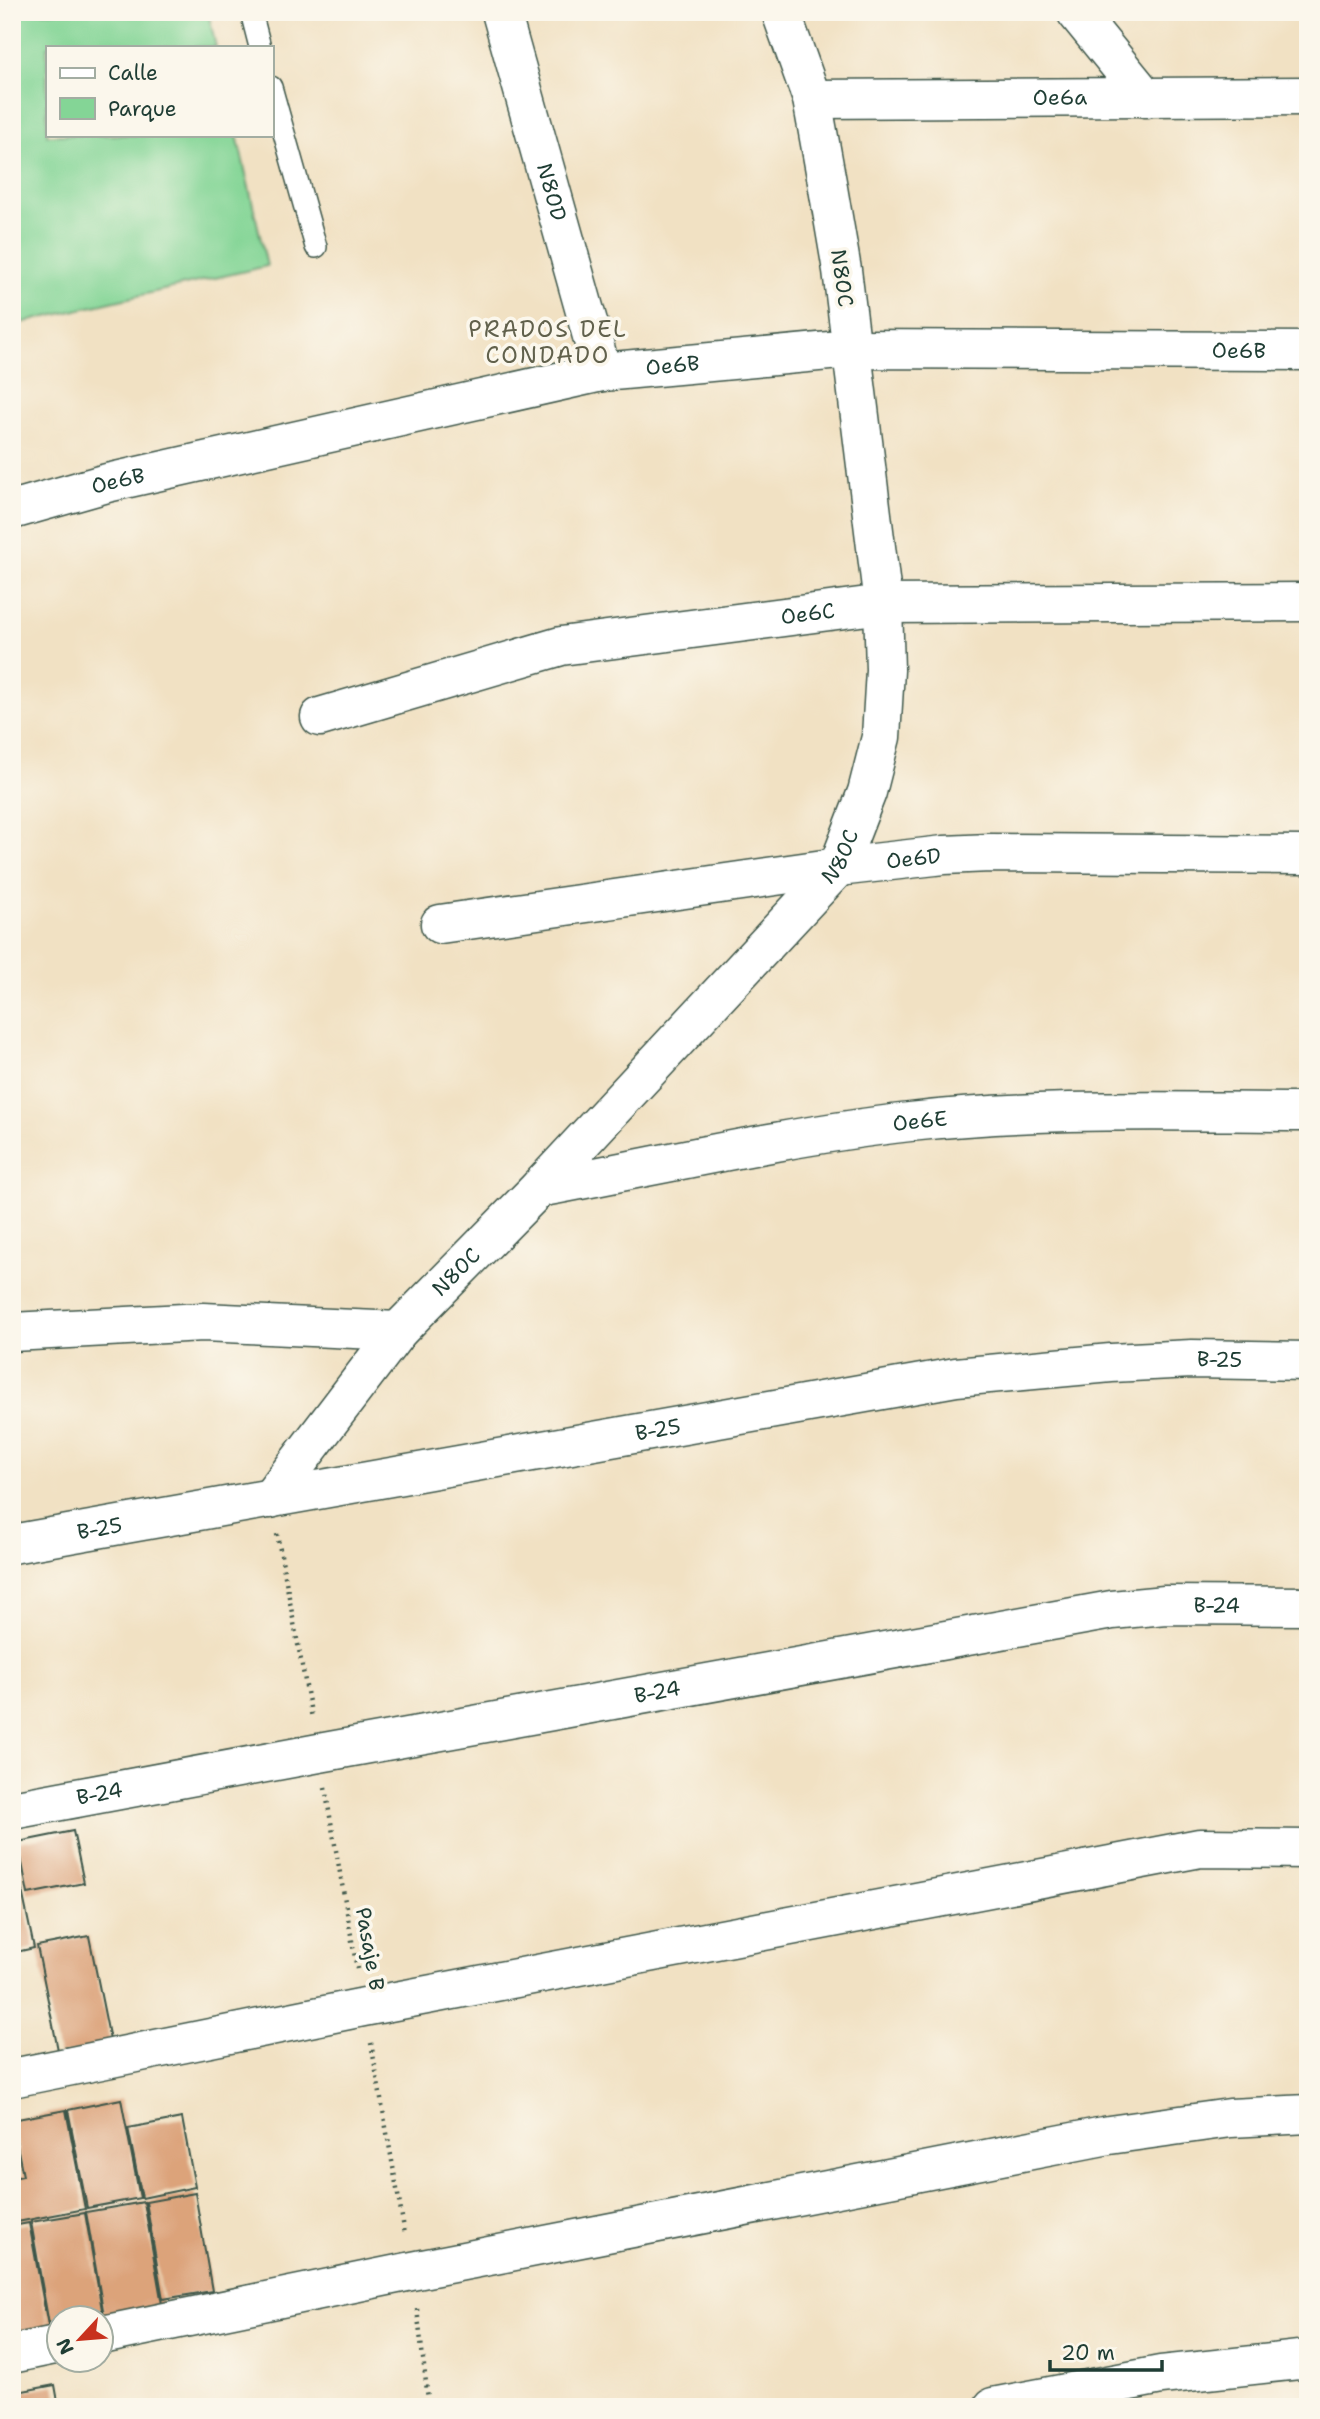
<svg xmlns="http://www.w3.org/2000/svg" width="1320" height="2419" font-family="'Shantell Sans',sans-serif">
<rect width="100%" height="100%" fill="#fbf7ec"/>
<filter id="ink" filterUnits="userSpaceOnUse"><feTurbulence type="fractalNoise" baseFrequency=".0143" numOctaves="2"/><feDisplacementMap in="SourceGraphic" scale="14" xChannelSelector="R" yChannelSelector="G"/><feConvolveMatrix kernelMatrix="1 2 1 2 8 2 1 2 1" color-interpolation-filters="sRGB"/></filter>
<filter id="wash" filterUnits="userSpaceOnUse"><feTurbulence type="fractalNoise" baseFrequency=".00686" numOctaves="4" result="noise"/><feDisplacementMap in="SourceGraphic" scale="28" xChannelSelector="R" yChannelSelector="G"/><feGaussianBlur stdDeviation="1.57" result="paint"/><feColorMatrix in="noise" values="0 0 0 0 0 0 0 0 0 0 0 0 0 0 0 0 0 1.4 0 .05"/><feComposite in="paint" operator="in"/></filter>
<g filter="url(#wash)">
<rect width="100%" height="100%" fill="#f1e1c3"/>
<path fill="#84d596" stroke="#528965" stroke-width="2" d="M 12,12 L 208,12 L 216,47 L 47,47 L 47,135 L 237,135 L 267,266 L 12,325 Z"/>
<g id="blocks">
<path fill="#dca37a" d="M 73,1831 L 84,1883 L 28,1894 L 18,1842 Z
M 12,1843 L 34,1948 L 12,1953 Z
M 89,1936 L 111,2045 L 59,2055 L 37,1946 Z
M 121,2099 L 140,2198 L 87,2208 L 68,2110 Z
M 66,2110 L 85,2209 L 12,2223 L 12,2178 L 23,2176 L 12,2120 Z
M 182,2118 L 195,2187 L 142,2198 L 128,2128 Z
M 195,2193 L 212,2291 L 163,2299 L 146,2202 Z
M 144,2202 L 163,2310 L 105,2321 L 86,2212 Z
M 85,2213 L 104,2321 L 102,2318 L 60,2318 L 60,2328 L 50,2330 L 31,2222 Z
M 29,2223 L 49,2331 L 12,2337 L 12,2226 Z
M 55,2385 L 59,2407 L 12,2407 L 12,2393 Z"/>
</g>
</g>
<g filter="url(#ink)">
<use href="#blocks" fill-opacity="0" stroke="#3e5649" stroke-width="2"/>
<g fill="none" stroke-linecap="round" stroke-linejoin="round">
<g stroke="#3e5649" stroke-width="24">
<path id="lane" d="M 251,12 L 260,47
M 271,87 L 316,247"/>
</g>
<g stroke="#3e5649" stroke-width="41">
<g id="street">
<path id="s1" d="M 501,12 L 602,372"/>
<path d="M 1076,12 L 1146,98"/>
<path id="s2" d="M 812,99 L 1308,96"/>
<path id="s3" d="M 12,510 L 107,483 L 602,372 L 851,349 L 1308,351"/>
<path id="s4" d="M 320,717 L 561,646 L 883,604 L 1308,602"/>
<path id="s5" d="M 440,924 L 838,867 L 944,855 L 990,853 L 1308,855"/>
<path id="s6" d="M 539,1188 C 662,1165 785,1136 910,1122 C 1042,1107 1175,1112 1308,1112"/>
<path d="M 12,1332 L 203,1322 L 398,1331"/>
<path id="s7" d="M 270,1499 L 398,1331 L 539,1188 L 838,867 L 867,792 L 881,737 L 885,670 L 883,604 L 842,270 L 827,182 L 812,99 L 781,12"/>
<path id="s8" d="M 12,1544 L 956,1377 L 1111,1363 L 1192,1359 L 1308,1361"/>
<path id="s9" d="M 12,1810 L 319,1753 L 1112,1610 L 1165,1605 L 1308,1606"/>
<path d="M 12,2078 L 364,2007 L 1200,1848 L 1308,1849"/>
<path d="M 102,2335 L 412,2271 L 1109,2135 L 1230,2118 L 1308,2114"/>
<path d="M 12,2354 L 60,2344"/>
<path d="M 993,2407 L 1161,2375 L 1308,2359"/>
</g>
</g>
<path stroke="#3e5649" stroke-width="4.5" stroke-dasharray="2 5" stroke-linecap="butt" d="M 277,1534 L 312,1718
M 325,1788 L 357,1969
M 371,2043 L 405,2234
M 417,2309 L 429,2407"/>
<use href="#lane" stroke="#fff" stroke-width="21"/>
<use href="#street" stroke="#fff" stroke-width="38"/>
</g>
</g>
<g text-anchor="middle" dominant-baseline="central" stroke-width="7" stroke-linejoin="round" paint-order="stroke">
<g font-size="21" fill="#1f3d34" stroke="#fbf7ec">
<text stroke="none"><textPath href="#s2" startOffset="248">Oe6a</textPath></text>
<text stroke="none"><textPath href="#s1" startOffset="187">N80D</textPath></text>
<text transform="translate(842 278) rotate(82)">N80C</text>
<text stroke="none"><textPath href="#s3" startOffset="1244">Oe6B</textPath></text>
<text stroke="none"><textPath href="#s3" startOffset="677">Oe6B</textPath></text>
<text stroke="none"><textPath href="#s3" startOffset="110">Oe6B</textPath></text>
<text stroke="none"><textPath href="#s4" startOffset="500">Oe6C</textPath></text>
<text stroke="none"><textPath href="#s7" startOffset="861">N80C</textPath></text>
<text stroke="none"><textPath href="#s5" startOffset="478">Oe6D</textPath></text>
<text stroke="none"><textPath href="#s6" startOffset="387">Oe6E</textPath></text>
<text stroke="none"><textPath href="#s7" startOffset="294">N80C</textPath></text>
<text stroke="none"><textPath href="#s8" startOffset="1223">B-25</textPath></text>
<text stroke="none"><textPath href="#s8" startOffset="656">B-25</textPath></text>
<text stroke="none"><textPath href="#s8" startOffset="89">B-25</textPath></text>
<text stroke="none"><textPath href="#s9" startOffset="1223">B-24</textPath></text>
<text stroke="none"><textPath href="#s9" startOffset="656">B-24</textPath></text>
<text stroke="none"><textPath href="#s9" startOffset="89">B-24</textPath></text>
<text transform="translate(370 1949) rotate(80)">Pasaje B</text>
</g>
<g font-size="23" letter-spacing="2" fill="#61614c" stroke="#fbf7ec">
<text x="548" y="329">PRADOS DEL<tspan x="548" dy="26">CONDADO</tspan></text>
</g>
</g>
<rect width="1320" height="2419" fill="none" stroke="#fbf7ec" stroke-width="42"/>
<rect x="46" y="46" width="228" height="91" fill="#fbf7ec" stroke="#a3ada2" stroke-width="2"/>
<rect x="60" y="68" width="35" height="10" fill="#ffffff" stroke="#a3ada2" stroke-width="2"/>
<text x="108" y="80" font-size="21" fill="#1f3d34">Calle</text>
<rect x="60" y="98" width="35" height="21" fill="#84d596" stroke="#a3ada2" stroke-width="2"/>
<text x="108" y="116" font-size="21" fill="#1f3d34">Parque</text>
<g transform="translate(80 2339) rotate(244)"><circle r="33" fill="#fbf7ec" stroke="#a3ada2" stroke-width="2"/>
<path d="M0-5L12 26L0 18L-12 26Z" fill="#c8321e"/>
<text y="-10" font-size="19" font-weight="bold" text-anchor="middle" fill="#1f3d34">N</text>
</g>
<path d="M1050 2360v10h112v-10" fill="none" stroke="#1f3d34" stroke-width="3.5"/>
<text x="1061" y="2360" font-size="21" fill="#1f3d34" stroke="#fbf7ec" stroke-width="5" paint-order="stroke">20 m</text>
</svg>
